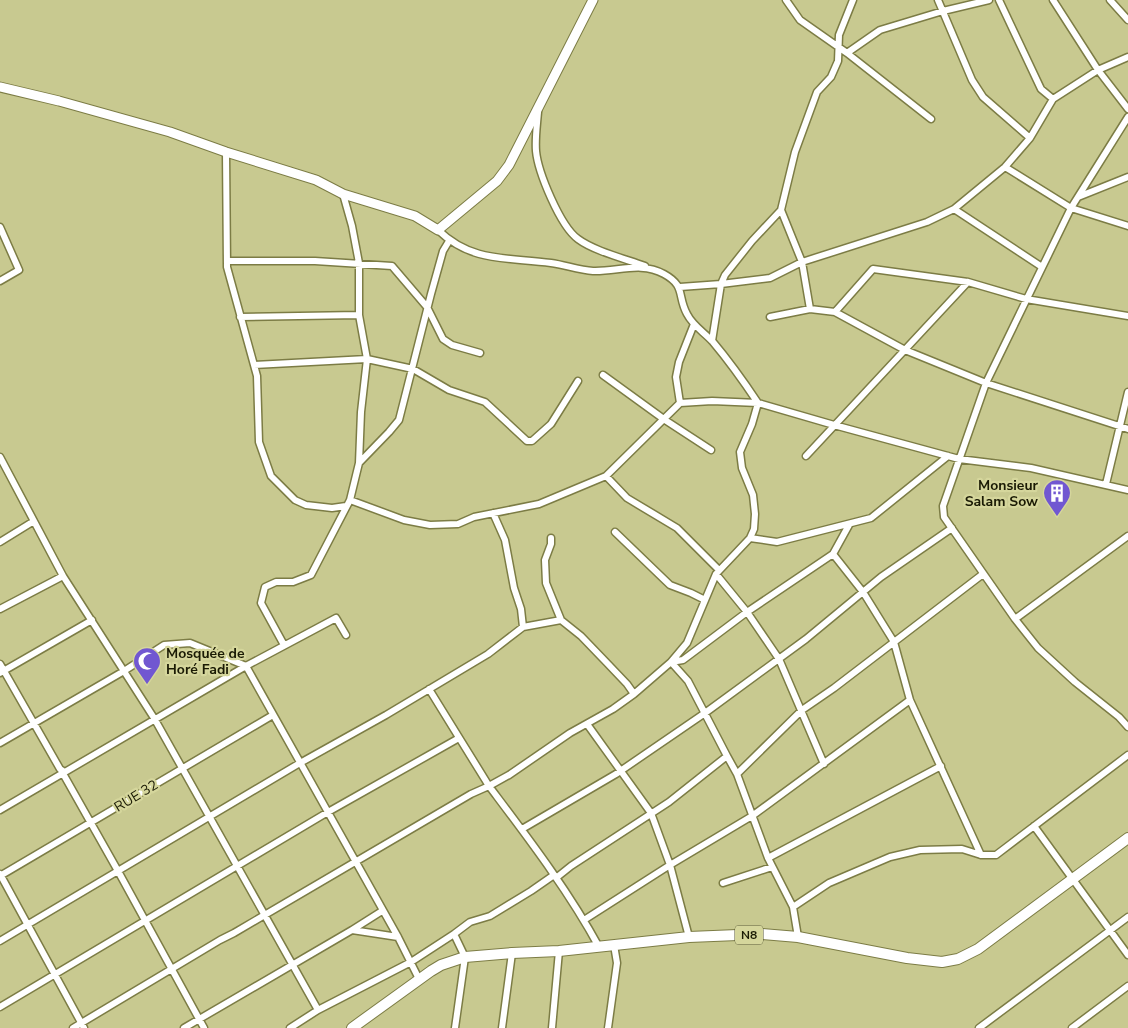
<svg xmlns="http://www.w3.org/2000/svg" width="1128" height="1028" font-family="'Nunito Sans',sans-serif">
<rect width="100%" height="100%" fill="#c8c990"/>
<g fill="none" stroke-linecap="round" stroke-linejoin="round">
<g stroke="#7c7c45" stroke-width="9">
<path id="street" d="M 786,0 L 800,20 L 847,53 L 931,119
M 938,0 L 972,80 L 983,97 L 1030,138
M 999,0 L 1041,89 L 1053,99
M 1053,0 L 1098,70 L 1128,109
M 1110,0 L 1128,20
M 847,53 L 880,30 L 943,11 L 989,0
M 538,112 C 537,125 535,138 536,151 C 538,172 560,226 578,239 C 594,251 626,259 645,266
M 1128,117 L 1071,208 L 986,383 L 943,506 L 944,517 L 1015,619 L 1038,648 L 1075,682 L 1119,717 L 1128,727
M 226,152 L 227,267 L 257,376 L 259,442 L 271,476 L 295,500 L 306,505 L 332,508 L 346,506
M 1005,167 L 1071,208 L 1128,226
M 343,194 L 352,226 L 359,263 L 359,315 L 367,359 L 361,412 L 359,463
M 1078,197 L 1128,177
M 954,209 L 1042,267
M 781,210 L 802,262 L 810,309
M 0,227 L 19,270 L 0,281
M 438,230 C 472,263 508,257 551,263 C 565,265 579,270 593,271 C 617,272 641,261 664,274 C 686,286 677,296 687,314 C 693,326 704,332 713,342 C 729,361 744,382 758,403 L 752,424 L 740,452 L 742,468 L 753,495 L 755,514 L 754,529 L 750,538 L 716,574 L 687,643 L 671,662 L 634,694 L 613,709 L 570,733 L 509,775 L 489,786 C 528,838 568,890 599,947
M 227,261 L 315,261 L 392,266 L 427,307 L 443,339 L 452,345 L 480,353
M 680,287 L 721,284 L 770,278 L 802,262 L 927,222 L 954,209 L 1005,167 L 1030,138 L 1053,99 L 1098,70 L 1128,57
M 835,312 L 873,269 L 968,282 L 1026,299 L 1128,316
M 240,317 L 359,315
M 770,317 L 810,309 L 835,312 L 905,350 L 986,383 L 1128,429
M 712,341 L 721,284 L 725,275 L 752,241 L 781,210 L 795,152 L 817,92 L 831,77 L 838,61 L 839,35 L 853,0
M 254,365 L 367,359 L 413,369 L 449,390 L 485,402 L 527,441 L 532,441 L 551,424 L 578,381
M 603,375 L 665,420 L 711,450
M 680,403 L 676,377 L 679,362 L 694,324
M 806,456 L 968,282
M 0,457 L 63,576 L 154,718 L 318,1010
M 606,476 L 627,498 L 677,528 L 719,570
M 1106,484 L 1128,392
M 350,500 L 404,520 L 430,525 L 458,524 L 474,517 L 539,504 L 606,476 L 680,403 L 712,401 L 758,403 L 834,425 L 959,459 L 1031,468 L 1128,490
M 493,513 L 505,540 L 514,588 L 521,609 L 523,627
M 615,532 L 670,585 L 691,593 L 705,600
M 551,538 L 551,544 L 545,560 L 546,583 L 561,620 L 581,636 L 607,663 L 627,684 L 634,694
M 750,538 L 777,542 L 871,518 L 948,456
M 0,542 L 34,521
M 833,554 L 863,592 L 894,642 L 910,700 L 981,855
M 716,574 L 747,612 L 779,659 L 824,764
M 0,609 L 63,576
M 1015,619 L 1128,536
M 284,645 L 261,603 L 265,587 L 276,582 L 293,582 L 311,575 L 350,500 L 359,463 L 389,432 L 399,420 L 431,294 L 443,251 L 449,241
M 671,662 L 683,660 L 747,612 L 833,554 L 849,525
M 0,664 L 60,769 L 63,771
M 0,673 L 92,620
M 587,724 L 651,813 L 670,865 L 689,937
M 0,743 L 124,671 L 164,645 L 190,643 L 246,666 L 398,937 L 419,979
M 727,756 L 737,774 L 768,858 L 793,907 L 798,937
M 61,770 L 118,871 L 204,1028
M 737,774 L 802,710 L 834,688 L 983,574
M 0,810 L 246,666 L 336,618 L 346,635
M 1034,826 L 1128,955
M 522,829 L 616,774 L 705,713 L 806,639 L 881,577 L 952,528
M 768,858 L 941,766
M 0,874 L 84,1028
M 0,876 L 273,715
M 556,878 L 571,866 L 669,802 L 727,756 L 688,681 L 671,662
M 723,883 L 772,867
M 793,907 L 829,883 L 890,857 L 920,850 L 962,849 L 981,855 L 996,855 L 1128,755
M 584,920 L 670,865 L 752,816 L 910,700
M 352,930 L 382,911
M 454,934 L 465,957 L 455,1028
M 0,941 L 300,763 L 386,715 L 488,654 L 523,627 L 561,620
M 0,1007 L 328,812 L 459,738
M 73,1028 L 220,940 L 234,933 L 471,794 L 489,786 L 429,689
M 184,1028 L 352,930 L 398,937
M 290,1028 L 318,1010 L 411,962 L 454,934 L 470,922 L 490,916 L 531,891 L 554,875
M 502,1028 L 512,953
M 552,1028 L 559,951
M 608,1028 L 617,963 L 614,945
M 979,1028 L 1128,917
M 1072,1028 L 1128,986"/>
</g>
<g stroke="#7c7c45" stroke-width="11">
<path id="secondary" d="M 0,87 L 59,101 L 170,132 L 226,152 L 316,180 L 343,194 L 415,216 L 438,230 L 497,181 L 509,165 L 593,0"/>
</g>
<g stroke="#7c7c45" stroke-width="12">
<path id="primary" d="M 352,1028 L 431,971 L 441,965 L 465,957 L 512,953 L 559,951 L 689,937 L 762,934 L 798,937 L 907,958 L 942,962 L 958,959 L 978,949 L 1128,838"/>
</g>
<use href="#street" stroke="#fff" stroke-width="6"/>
<use href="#secondary" stroke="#fff" stroke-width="9"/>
<use href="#primary" stroke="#fff" stroke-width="10"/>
</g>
<defs>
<g id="building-pin" transform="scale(1.4375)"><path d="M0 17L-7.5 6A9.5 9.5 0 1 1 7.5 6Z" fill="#7157d1" stroke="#d5d69c"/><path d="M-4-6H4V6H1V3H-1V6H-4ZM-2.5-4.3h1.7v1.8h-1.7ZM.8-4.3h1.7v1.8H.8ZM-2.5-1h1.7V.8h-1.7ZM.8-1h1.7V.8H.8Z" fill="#fff"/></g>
<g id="mosque-pin" transform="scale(1.4375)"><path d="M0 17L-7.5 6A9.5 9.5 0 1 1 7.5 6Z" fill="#7157d1" stroke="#d5d69c"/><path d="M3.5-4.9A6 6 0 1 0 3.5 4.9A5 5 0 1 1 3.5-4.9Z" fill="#fff"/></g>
</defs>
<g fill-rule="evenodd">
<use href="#building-pin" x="1057" y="493"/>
<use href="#mosque-pin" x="147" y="661"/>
</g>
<g text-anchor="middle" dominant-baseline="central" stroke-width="4.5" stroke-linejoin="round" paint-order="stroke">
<rect fill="#d5d69c" stroke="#525232" stroke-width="1" x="735" y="925.5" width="28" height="19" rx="4"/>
<g font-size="12" font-weight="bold" fill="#1a1a04">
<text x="749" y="935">N8</text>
</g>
<g font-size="14" font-weight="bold" fill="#1a1a04" stroke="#d5d69c" text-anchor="end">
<text x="1038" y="485">Monsieur<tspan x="1038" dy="16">Salam Sow</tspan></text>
<text x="166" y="653" text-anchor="start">Mosquée de<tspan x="166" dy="16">Horé Fadi</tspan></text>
</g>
<g font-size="14" fill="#1a1a04" stroke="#d5d69c">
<text transform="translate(136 796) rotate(-31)">RUE 32</text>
</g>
</g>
</svg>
